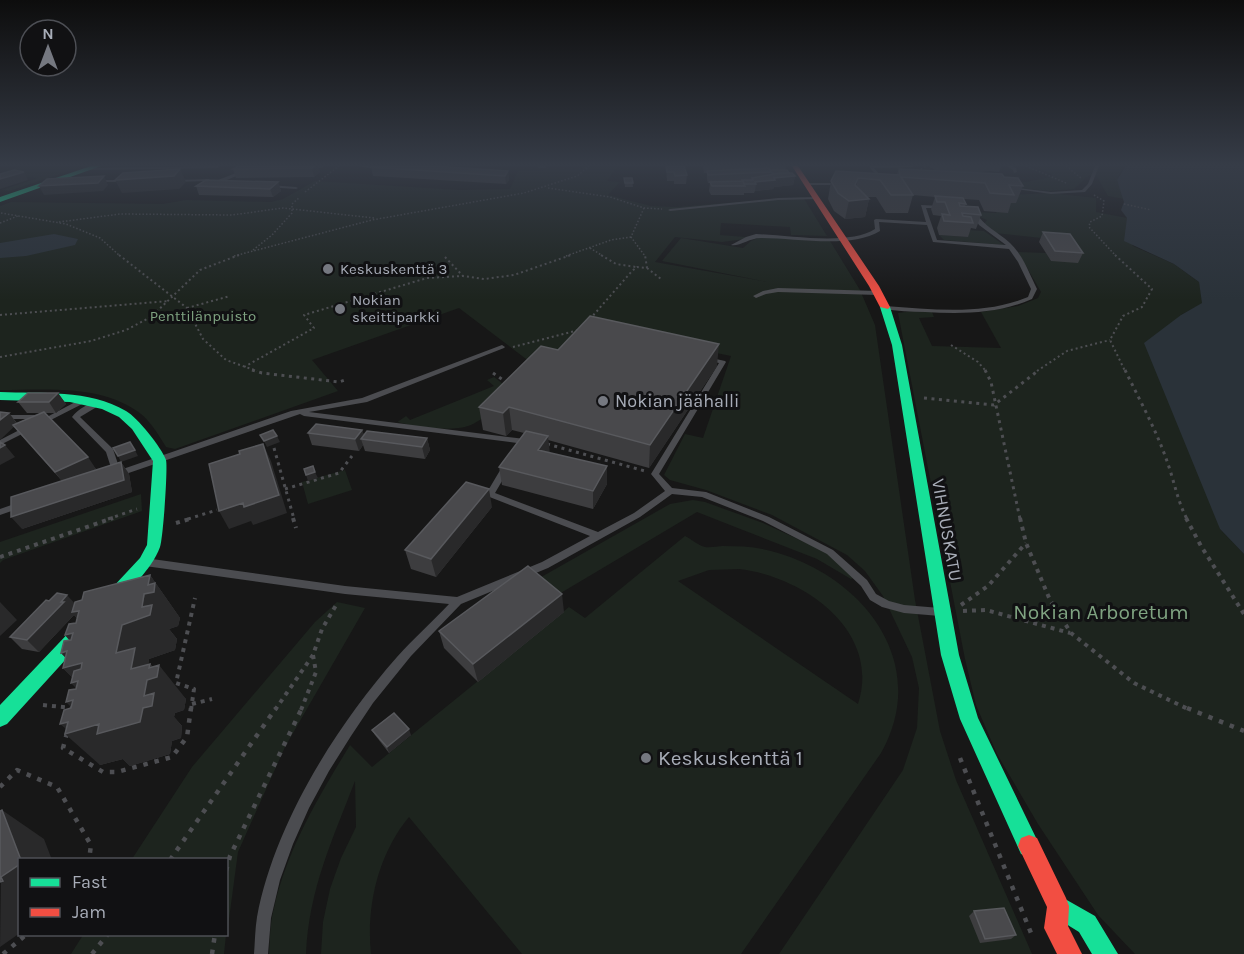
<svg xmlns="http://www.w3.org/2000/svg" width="1244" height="954" font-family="Karla,sans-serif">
<rect width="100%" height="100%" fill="#171717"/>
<path fill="#1d241e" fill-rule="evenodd" d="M 19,166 L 84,166 L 9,191 L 2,190 L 38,178 L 3,175 Z
M 582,166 L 618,166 L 607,181 L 620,182 L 608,195 L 651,206 L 676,207 L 803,197 L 827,236 L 791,235 L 790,227 L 721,223 L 720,235 L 746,237 L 745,239 L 722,242 L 675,237 L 655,262 L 768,282 L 662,261 L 681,238 L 743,248 L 751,241 L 760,237 L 830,241 L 860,290 L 875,325 L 915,600 L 940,731 L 956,780 L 1032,954 L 779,954 L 903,770 L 917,728 L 919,688 L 912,657 L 883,596 L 865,571 L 847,555 L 772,515 L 706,490 L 670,480 L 664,475 L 685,434 L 703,438 L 731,356 L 599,329 L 568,364 L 530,362 L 459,308 L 312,360 L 338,391 L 175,449 L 166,447 C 158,434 150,420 137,411 C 98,384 45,390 0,390 L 0,206 L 11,202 L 163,204 L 186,200 L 271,202 L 283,199 L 315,181 L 460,190 L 510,189 L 518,171 L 583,169 Z
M 1031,166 L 1123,166 L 1117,180 L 1124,199 L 1108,196 L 1097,177 L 1089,175 L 1074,189 L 1049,191 L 1007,187 L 993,178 L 1026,182 L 1052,177 L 1051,173 Z
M 1049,193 L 1096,198 L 1096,212 L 1127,218 L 1133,246 L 1174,264 L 1199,282 L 1203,303 L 1181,315 L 1220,529 L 1244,554 L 1244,954 L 1135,954 L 1098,915 L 1038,824 L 997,754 L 976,705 L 965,659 L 898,313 L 913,311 L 932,312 L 934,317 L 919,318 L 932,346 L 1001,348 L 981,312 L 1018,306 L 1038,298 L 1041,292 L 1018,252 L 1046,253 L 1051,261 L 1060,240 L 995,233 L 983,225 L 987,220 L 978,216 L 976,212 L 996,213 L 1011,195 Z
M 967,230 L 984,231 L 1004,245 L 944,240 L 939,235 L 968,237 Z
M 494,377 L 507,387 C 501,402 484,421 468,426 C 452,432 414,427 398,422 L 379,435 L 406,416 L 410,420 L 494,386 L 487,380 Z
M 345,470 L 352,490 L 308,504 L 302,482 Z
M 141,494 L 142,511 L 3,560 L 0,563 L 0,542 Z
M 693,500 L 705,502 L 763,523 L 830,554 L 855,577 L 851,579 L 817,559 L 697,512 L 554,597 L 536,580 L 670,504 Z
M 685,536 C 691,539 699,546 705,547 C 711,548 717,546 723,546 C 742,546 760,547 778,553 C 865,579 931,664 881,753 L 741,954 L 522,954 L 409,817 C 378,854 366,907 371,954 L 321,954 L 323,922 L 330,889 L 341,858 L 356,827 L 355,781 C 332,841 309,889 306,954 L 269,954 C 270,939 270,923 274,908 C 287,849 319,796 350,745 L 372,767 L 569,607 L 585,618 ZM 739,569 C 802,576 882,630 858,704 L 678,581 L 709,570 Z
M 337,602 L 365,608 L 285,747 L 238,852 L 227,934 L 226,860 L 132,859 L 192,767 L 315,622 Z
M 83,935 L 83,934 L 226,935 L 224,954 L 71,954 Z"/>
<path fill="#2a3239" d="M 1126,166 L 1244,166 L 1244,554 L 1220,529 L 1144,343 L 1181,315 L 1202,303 L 1199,282 L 1174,264 L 1124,241 L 1127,218 L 1121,210 L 1124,202 L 1117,180 Z
M 54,234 L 78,239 L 75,245 L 26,256 L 0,258 L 0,243 Z"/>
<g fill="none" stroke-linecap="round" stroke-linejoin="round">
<path stroke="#4d4e52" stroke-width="1.5" stroke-dasharray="1.5 2" stroke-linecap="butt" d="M 1026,166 L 1066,183
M 1066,166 L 1081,178
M 921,169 L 927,166
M 548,188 L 610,197 L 644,208 L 662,209
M 305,192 L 339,166
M 1094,195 L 1104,201 L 1102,216 L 1090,222 L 1089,227 L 1116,256
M 1124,204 L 1151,210
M 644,208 L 631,237 L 645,256
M 1,213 L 66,224 L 100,238 L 120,256
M 59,222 L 120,214 L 232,215 L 283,208 L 374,218
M 0,223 L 18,216
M 590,248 L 603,256
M 253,250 L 272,235 L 292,213 L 292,204 L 300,197
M 234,256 L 372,220 L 524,193 L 577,176 L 589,166
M 566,256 L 611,240 L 631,237"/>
<path stroke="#4d4e52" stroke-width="2" stroke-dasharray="2 3" stroke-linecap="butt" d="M 119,255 L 187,308 L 203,339 L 226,360 L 257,371
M 601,255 L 616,264 L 636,267
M 1115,255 L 1152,289 L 1142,307 L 1123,316 L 1110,340 L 1125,371
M 445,257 L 463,276
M 647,268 L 661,279
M 187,308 L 230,296
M 0,315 L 169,301
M 590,319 L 632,271 L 637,267 L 647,268 L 645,255
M 951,345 L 978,362 L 986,371
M 513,347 L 579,330
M 0,357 L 91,341 L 126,330 L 151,317 L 200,270 L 239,255
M 244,367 L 314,328 L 304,315 L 427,278 L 463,276 L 484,279 L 514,275 L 571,255
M 1037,371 L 1067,351 L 1110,340"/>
<path stroke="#4d4e52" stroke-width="3" stroke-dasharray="3 4.5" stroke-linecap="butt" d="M 252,370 L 262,373 L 339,382 L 345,380
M 985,370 L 991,382 L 1020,519
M 1125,370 C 1140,401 1158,433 1169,467 C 1175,485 1178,502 1187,519
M 493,373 L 506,382
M 924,398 L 994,405 L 1039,370
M 547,444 L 645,471
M 274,448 L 294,519
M 285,489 L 339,473 L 352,456
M 108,519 L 137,509
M 188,519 L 217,510"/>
<path stroke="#4d4e52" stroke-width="4" stroke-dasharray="4 5" stroke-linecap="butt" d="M 293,518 L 296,528
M 1020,518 L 1026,543 L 1050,600 L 1071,633 L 1134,683 L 1190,710
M 1186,518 L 1201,546 L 1244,614
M 176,523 L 193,518
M 0,557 L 113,518
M 961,605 L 988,586 L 1026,543
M 963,611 L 986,610 L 1070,633
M 192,704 L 212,699
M 43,705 L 72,708
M 191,710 L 194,689 L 176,683 L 195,598
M 275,710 L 313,655
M 301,710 L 316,672 L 313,655 L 322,629 L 338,602"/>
<path stroke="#4d4e52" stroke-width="4.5" stroke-dasharray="4.5 7" stroke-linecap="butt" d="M 1187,708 L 1244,731
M 67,733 L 63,748 L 103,772 L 117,772 L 172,757 L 187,737 L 191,708
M 960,758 L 1031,933
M 0,787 L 17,770 L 57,787 L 91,845 L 89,860
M 170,860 L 276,708
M 226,871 L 230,856 L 302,708
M 3,954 L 27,934
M 92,954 L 108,934
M 212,954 L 215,934"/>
<path fill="#4b4c50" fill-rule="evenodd" d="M 218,166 L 219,167 L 217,168 L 90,170 L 88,169 L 90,168 Z
M 254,166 L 260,166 L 222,182 L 228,183 L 228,185 L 220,185 L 218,184 L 218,180 Z
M 357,166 L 368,166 L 384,169 L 382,170 Z
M 870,166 L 915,166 L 913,167 L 874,168 L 885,181 L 883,182 L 870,168 Z
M 1007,166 L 1012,166 L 1016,168 L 1017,172 L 1014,173 L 1013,170 Z
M 1095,166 L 1099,166 L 1092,184 L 1085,192 L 1051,194 L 1009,188 L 1011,187 L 1051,192 L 1082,190 L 1088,184 Z
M 209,179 L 209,180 L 207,181 L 174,182 L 172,181 L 174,180 Z
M 96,180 L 125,180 L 127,181 L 125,182 L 94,182 L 94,181 Z
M 806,183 L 840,183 L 842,184 L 840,185 L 804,185 L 804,183 Z
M 269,185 L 296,187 L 298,188 L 296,189 L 267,187 L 267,186 Z
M 816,197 L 818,198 L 818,199 L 778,200 L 670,211 L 668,210 L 670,209 L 778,198 Z
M 921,205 L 941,206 L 943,207 L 941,208 L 926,208 L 937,240 L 1006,245 L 979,225 L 971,212 L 975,211 C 984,227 997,231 1010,243 C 1023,255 1029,273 1037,289 L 1032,299 C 998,314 962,314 925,312 C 911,312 897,311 883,309 L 883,307 L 885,306 C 932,309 983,316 1028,297 L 1031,289 L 1018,262 L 1009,249 L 933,242 L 927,225 L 879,222 L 880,231 C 851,249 796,238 762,238 C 751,237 739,247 731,245 L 746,237 L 756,234 C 788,235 849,246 875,229 L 874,220 L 876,219 L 926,222 Z
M 778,288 L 878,291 L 881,293 L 878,295 L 778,292 L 766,294 L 756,298 L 753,296 L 763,291 Z
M 502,345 L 505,347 L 504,348 L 367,402 L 309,412 L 525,439 L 526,441 L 521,450 L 518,451 L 514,448 L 517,443 L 304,416 L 300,414 L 117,477 L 113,474 L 106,452 L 72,417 C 77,410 91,401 100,401 L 101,403 L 100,405 L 80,417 L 113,449 L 120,470 L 291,411 L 362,398 Z
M 707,357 L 725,361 L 726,362 L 659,474 L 672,488 L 706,492 L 769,517 L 833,550 L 867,580 L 876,594 L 889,601 L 904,605 L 940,608 L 944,609 L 945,612 L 944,615 L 940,616 L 904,613 L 882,607 L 870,600 L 861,586 L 827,554 L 763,521 L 702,497 L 672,494 L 640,517 L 548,568 L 461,604 L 411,656 L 373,703 L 351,736 L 329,771 L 309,808 L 293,844 L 280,880 L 271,918 L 268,954 L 254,954 C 255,942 255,929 257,917 C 274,825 336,726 397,657 C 414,638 432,622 449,604 L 345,594 L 145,566 L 142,565 L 140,562 L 142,559 L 145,558 L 345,586 L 457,597 L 542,562 L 590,536 L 487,496 L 486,494 L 502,467 L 505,466 L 509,469 L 495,493 L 598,532 L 634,513 L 665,491 L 651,474 L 719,363 L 705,360 L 705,358 Z
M 83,398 L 89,398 L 90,400 L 41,425 L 37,423 L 43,419 L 0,419 L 0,415 L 45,415 L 45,418 Z
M 27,426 L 33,426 L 34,428 L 0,445 L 0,440 Z
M 20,502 L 24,505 L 23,507 L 0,515 L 0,509 Z"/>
<path fill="#16e098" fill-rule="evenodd" d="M 91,166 L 101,166 L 0,202 L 0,197 Z
M 885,304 L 890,307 L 902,345 L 959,655 L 978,718 L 1040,846 L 1037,854 L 1029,857 L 1021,854 L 960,719 L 941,655 L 892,345 L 880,307 Z
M 0,392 C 41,394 89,389 126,411 C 137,417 162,448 166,460 C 168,467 163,540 160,547 C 151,571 129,589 112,608 L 106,610 L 100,608 L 98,603 L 140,558 L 147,545 L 153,461 L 132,429 L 119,417 L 102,409 L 70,402 L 0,400 Z
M 82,623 L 88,625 L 90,630 L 88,635 L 7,724 L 0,727 L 0,705 L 76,625 Z
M 1058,895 L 1095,916 L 1118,954 L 1092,954 L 1079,932 L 1050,914 L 1047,906 L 1050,898 Z"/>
<path fill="#f24e42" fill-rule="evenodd" d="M 792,166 L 798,166 L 879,286 L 890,307 L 888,309 L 880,307 L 869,286 Z
M 1029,835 L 1037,838 L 1066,898 L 1069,906 L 1068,926 L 1082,954 L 1057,954 L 1044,928 L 1047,907 L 1018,846 L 1021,838 Z"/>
</g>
<path fill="#3d3d3f" d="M 228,166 L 324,166 L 321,168 L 318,168 L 320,172 L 314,177 L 236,178 L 233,169 L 238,166 Z
M 538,166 L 546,166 L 546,168 L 538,168 Z
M 703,166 L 786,166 L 785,170 L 795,176 L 793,185 L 774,187 L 773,189 L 755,191 L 754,193 L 744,193 L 744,195 L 711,195 L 709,191 L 710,183 L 708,183 L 707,179 L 707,173 L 704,173 Z
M 930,166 L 1001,166 L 999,172 L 990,171 L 972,173 L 1004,177 L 1023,186 L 1016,203 L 1011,203 L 1008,213 L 984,211 L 979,200 L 964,199 L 966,204 L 965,206 L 981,215 L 976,229 L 971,228 L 968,237 L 939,235 L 937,228 L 941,216 L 933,215 L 931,209 L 935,197 L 913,195 L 908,213 L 886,213 L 876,197 L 867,197 L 869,199 L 865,217 L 845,219 L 834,211 L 828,199 L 831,181 L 897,174 L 899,169 L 937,171 L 930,167 Z
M 371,167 L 508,171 L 509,180 L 506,184 L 373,176 Z
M 666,167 L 687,175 L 686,184 L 674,184 L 674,181 L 667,181 Z
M 624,178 L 632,178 L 633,187 L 625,187 Z
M 278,182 L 281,191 L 273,197 L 199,195 L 196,186 Z
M 1043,232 L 1083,253 L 1078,263 L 1051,261 L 1039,242 Z
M 558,350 L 717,366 L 649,468 L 548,440 L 549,453 L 607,484 L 593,509 L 502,485 L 499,467 L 524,433 L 512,430 L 506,436 L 483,430 L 479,407 Z
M 58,393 L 66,404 L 56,413 L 45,413 L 96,469 L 86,474 L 121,462 L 129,474 L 132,492 L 22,529 L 62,481 L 22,436 L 15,427 L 9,413 L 17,423 L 41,413 L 27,413 L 18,402 Z
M 362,430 L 364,435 L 427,438 L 430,450 L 425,459 L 365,451 L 363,445 L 359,451 L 312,445 L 308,433 Z
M 492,507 L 436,577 L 411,569 L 405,550 Z
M 150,575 L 180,618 L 178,626 L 169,629 L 177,639 L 175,650 L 149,659 L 148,665 L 150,664 L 186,699 L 184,710 L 175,713 L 174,717 L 182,726 L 181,738 L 172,741 L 170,754 L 130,766 L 123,759 L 100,765 L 71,708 L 76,688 L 72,677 L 63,668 L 66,658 L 61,653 L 69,640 L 65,635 L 76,623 L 77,618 L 74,615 L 39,652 L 22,649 L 10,637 L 82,600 Z
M 564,612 L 478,682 L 444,648 L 439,631 Z
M 372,730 L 411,735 L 389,753 L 375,735 Z
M 974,911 L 1016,935 L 1011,939 L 980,943 L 969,916 Z"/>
<path fill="#29292a" d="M 315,166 L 318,166 L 320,172 L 314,177 L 312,168 Z
M 180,169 L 186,182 L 179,189 L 122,193 L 115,180 Z
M 508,171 L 509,180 L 506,184 L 505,176 Z
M 24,172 L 28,180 L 0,189 L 0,179 Z
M 104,176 L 108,185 L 103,191 L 44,195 L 39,186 Z
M 795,176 L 793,185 L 774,187 L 773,189 L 755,191 L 756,184 L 755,182 L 774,178 Z
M 858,178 L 854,196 L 869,199 L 865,217 L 845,219 L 849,201 Z
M 278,182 L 281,191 L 273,197 L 270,189 Z
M 719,344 L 717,366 L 649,468 L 650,445 Z
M 58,393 L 66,404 L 56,413 L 49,402 Z
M 509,407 L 512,430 L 506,436 L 503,413 Z
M 9,413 L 17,424 L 0,440 L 0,420 Z
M 362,430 L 366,440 L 361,439 L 363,445 L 359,451 L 355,439 Z
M 277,436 L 280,442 L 267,447 L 264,441 Z
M 548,436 L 550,454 L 538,450 Z
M 427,438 L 430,450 L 425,459 L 422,447 Z
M 263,444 L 271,461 L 287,513 L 253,525 L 251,521 L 229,529 L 219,511 Z
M 5,445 L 15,457 L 0,465 L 0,448 Z
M 135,450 L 138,456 L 121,462 L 118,456 Z
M 88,457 L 96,469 L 64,484 L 55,472 Z
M 121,462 L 129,474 L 132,492 L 22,529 L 11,517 Z
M 607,466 L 607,484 L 593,509 L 593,491 Z
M 315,472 L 318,478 L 308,481 L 306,475 Z
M 489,489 L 492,507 L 436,577 L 431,559 Z
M 150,575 L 180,618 L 178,626 L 169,629 L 177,639 L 175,650 L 149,659 L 148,665 L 150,664 L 157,674 L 159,665 L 186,699 L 184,710 L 175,713 L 174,717 L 182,726 L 181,738 L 172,741 L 170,754 L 130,766 L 123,759 L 100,765 L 65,734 L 70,732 L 60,724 L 68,722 L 91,727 L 66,702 L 73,700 L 144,696 L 116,653 L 122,625 L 142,607 Z
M 562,594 L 564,612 L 478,682 L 473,664 Z
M 67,595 L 78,607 L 79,611 L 102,647 L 74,615 L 39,652 L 27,640 Z
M 0,602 L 17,620 L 0,636 Z
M 73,633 L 96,669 L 65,635 Z
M 67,651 L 82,663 L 103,716 L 71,683 L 76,681 L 63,668 L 73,665 L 61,653 Z
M 409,729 L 411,735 L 389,753 L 387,747 Z
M 2,810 L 44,839 L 52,860 L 21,860 Z
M 20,864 L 20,933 L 0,947 L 1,877 Z"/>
<path fill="#49494c" stroke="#58595d" stroke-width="1.5" d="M 238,166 L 315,166 L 312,168 L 233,169 Z
M 372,166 L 433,166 L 508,171 L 505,176 L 371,167 Z
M 677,166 L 684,166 L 687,175 L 675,176 L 674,172 L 667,172 L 666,167 Z
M 769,168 L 771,172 L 708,175 L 707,171 L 728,170 Z
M 180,169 L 174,176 L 115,180 L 123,173 Z
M 899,169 L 1002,174 L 1004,177 L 1018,178 L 1023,186 L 1009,185 L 1014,195 L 990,193 L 985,183 L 901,177 L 913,195 L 891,195 L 880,180 L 858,178 L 855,185 L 869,199 L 849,201 L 838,193 L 831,181 L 836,171 L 900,175 Z
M 14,170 L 24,172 L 0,179 L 0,174 Z
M 770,170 L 787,170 L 789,173 L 773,174 Z
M 780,173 L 792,173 L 795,176 L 774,178 L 775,180 L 755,182 L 756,184 L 744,184 L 742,180 L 753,180 L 752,178 Z
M 104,176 L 98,183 L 39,186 L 47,179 Z
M 624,178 L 632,178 L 633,183 L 625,183 Z
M 206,180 L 278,182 L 270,189 L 196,186 Z
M 743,181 L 745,186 L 712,186 L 710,182 Z
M 935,196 L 963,198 L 966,204 L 959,203 L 960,206 L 978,207 L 981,215 L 962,213 L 963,216 L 971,217 L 973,223 L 944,221 L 942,214 L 950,215 L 945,202 L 937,202 Z
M 1043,232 L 1070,234 L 1083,253 L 1055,251 Z
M 590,316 L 719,344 L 650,445 L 509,407 L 503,413 L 479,407 L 541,346 L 558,350 Z
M 28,393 L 58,393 L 49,402 L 18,402 Z
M 0,412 L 9,413 L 0,420 Z
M 44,412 L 88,457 L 55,472 L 13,425 Z
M 316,424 L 362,430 L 355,439 L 308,433 Z
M 273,430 L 277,436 L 264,441 L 260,435 Z
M 367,431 L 427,438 L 422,447 L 361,439 Z
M 526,431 L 548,436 L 538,450 L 607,466 L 593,491 L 499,467 Z
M 0,442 L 5,445 L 0,448 Z
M 130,442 L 135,450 L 118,456 L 113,448 Z
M 263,444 L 279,495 L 244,507 L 243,503 L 219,511 L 209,464 L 240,454 L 239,451 Z
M 121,462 L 124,480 L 11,517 L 11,497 Z
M 313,466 L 315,472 L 306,475 L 304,469 Z
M 466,482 L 489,489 L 431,559 L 405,550 Z
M 528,566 L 562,594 L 473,664 L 439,631 Z
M 150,575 L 148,585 L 155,583 L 154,592 L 144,594 L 142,607 L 152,605 L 150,615 L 122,625 L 116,653 L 135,648 L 131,669 L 150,664 L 149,668 L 159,665 L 157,677 L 147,680 L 144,696 L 154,693 L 152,706 L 143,708 L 140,722 L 97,734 L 99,724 L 65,734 L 68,722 L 60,724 L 64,710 L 71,708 L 73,700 L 66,702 L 69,690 L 76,689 L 78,681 L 71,683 L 74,671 L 81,669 L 82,663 L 63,668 L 67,651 L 61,653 L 64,641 L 71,640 L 73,633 L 65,635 L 69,624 L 76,623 L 79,611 L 72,612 L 75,602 L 82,600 L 84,592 Z
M 57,593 L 67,595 L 61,602 L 64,602 L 27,640 L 10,637 L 46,600 L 49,601 Z
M 394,713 L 409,729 L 387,747 L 372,730 Z
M 2,810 L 21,860 L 20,860 L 20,864 L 1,877 L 3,881 L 0,882 L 0,811 Z
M 1004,908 L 1016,935 L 985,939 L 974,911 Z"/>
<linearGradient id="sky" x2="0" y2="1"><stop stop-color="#0d0d0d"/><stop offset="0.55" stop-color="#363c47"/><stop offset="1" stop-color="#363c47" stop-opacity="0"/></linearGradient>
<rect width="1244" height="300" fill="url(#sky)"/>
<g fill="#757880" stroke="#111113" stroke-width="2">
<circle cx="328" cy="269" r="6"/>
<circle cx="340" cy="309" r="6"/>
<circle cx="603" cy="401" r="6"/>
<circle cx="646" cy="758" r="6"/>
</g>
<g text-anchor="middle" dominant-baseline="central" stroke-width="6" stroke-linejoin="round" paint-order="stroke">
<g font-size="15" fill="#a8adb8" stroke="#111113" text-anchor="start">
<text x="340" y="269">Keskuskenttä 3</text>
<text x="352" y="300">Nokian<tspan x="352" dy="17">skeittiparkki</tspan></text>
</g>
<g font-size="15" fill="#7fa381" stroke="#111113">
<text x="203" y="316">Penttilänpuisto</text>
</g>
<g font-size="18" fill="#a8adb8" stroke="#111113" text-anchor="start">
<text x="615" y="401">Nokian jäähalli</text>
</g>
<g font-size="18" fill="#a8adb8" stroke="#111113">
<text transform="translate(947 530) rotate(80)">VIHNUSKATU</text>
</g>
<g font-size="21" fill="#7fa381" stroke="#111113">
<text x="1101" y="612">Nokian Arboretum</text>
</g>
<g font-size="21" fill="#a8adb8" stroke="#111113" text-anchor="start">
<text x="658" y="758">Keskuskenttä 1</text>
</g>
</g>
<rect x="18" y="858" width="210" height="78" fill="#111113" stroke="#4d4f55" stroke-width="1.5"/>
<rect x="30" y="878" width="30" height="9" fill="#16e098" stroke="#4d4f55" stroke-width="1.5"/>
<text x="72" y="888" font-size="18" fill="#a8adb8">Fast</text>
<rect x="30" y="908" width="30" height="9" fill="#f24e42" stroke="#4d4f55" stroke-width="1.5"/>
<text x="72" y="918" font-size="18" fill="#a8adb8">Jam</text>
<g transform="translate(48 48)"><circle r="28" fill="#111113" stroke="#4d4f55" stroke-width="1.5"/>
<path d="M0-4.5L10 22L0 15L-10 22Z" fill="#757880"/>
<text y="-9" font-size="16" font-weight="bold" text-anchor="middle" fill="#a8adb8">N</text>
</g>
</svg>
